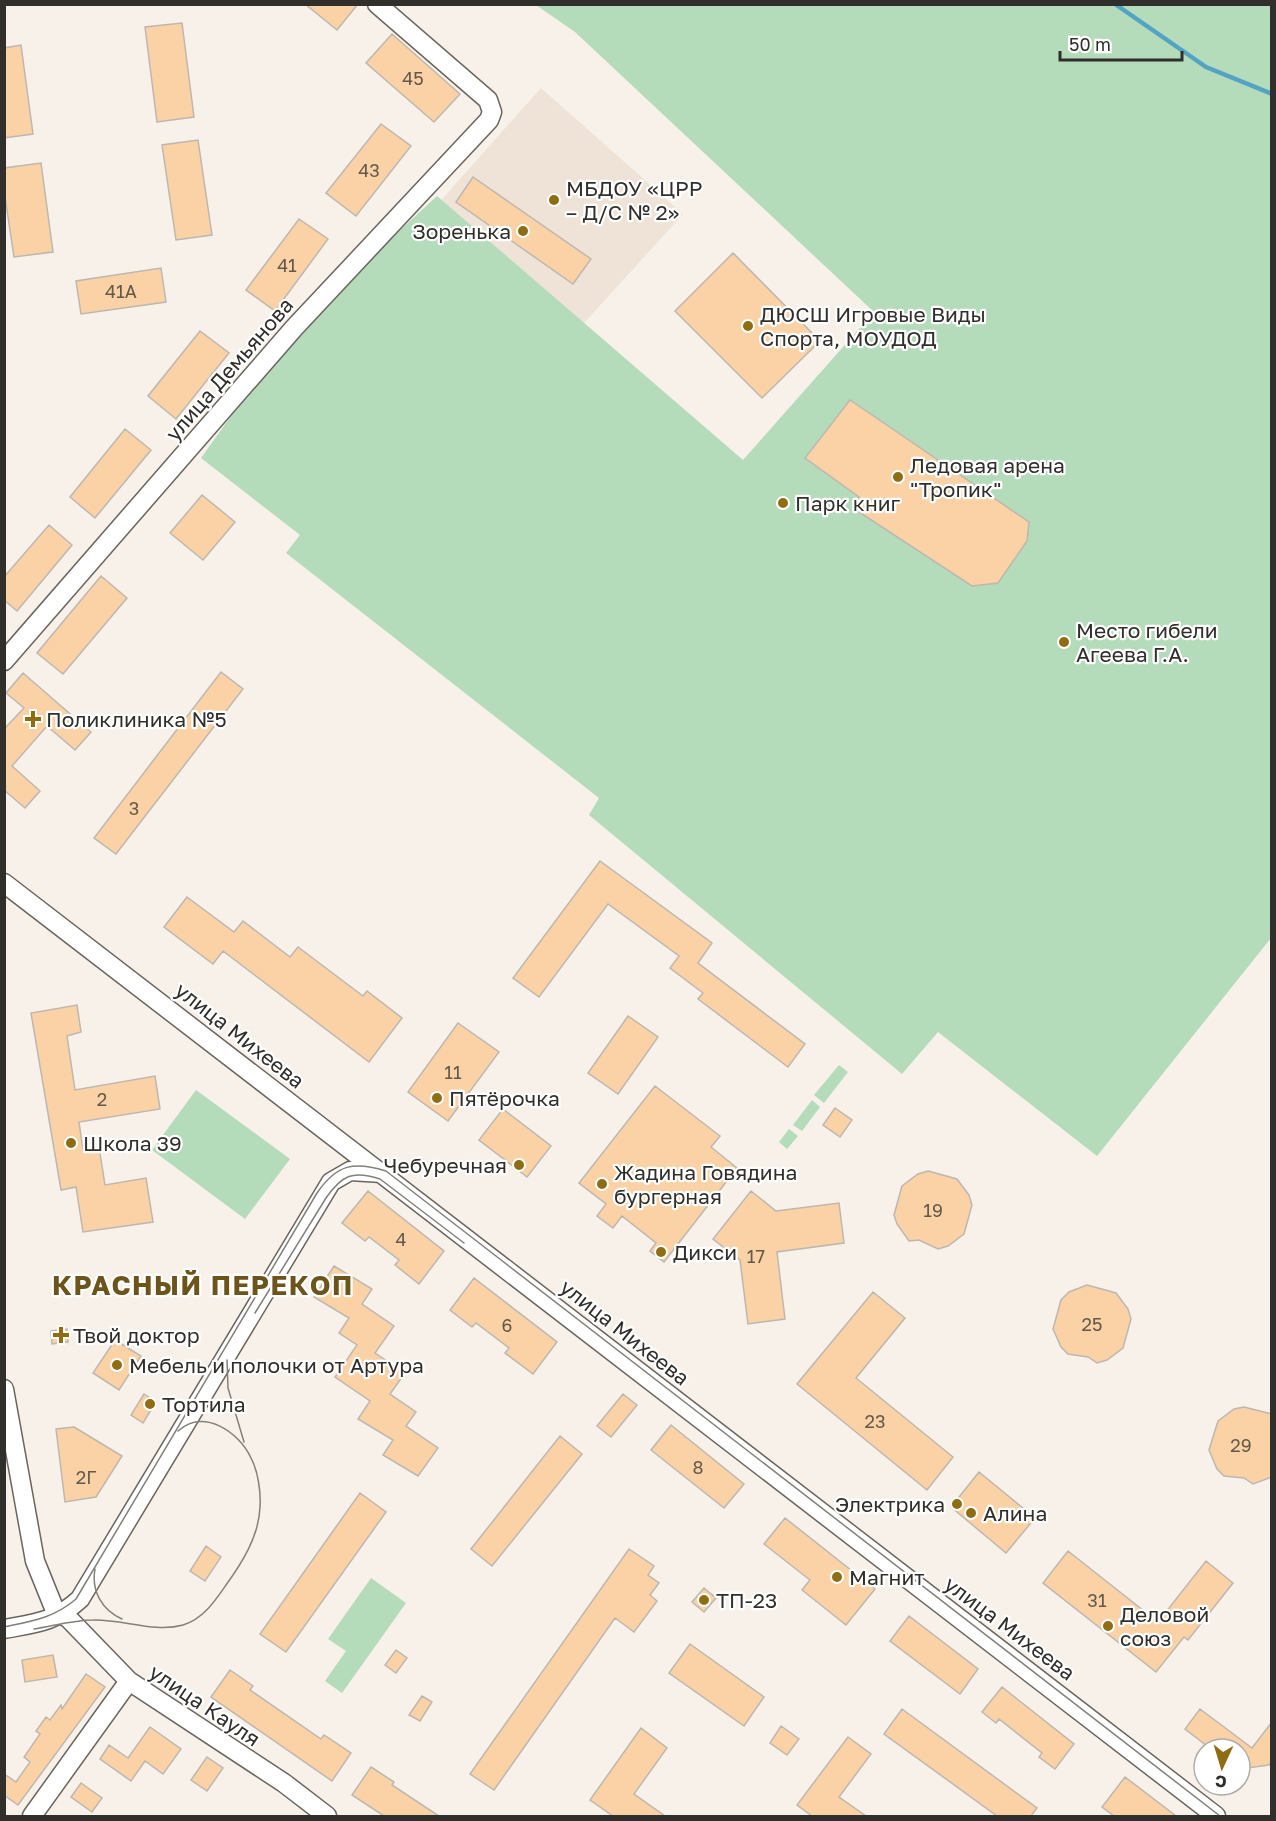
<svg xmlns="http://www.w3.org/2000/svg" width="1276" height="1821" font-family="'Golos Text',sans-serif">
<rect width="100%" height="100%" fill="#f7f1e9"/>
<path fill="#eee3d6" d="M 541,88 L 683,214 L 584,323 L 436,206 Z"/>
<path fill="#b4dbba" d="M 536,5 L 1271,5 L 1271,938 L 1097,1156 L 938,1032 L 902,1074 L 589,815 L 599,798 L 286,553 L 300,535 L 201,458 L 294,328 L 437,196 L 743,460 L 874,312 L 575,32 Z
M 839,1065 L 848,1072 L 824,1103 L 814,1095 Z
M 196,1090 L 290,1159 L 245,1219 L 152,1150 Z
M 812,1100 L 820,1107 L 802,1131 L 793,1125 Z
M 789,1129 L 798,1136 L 787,1149 L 779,1142 Z
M 371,1578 L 406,1603 L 342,1693 L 325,1681 L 346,1651 L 328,1639 Z"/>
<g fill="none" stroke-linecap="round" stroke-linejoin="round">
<path stroke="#53a4c4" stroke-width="4.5" d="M 1115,4 L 1206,67 L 1272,94"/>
</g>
<path fill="#fad2a5" stroke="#bdb7b0" stroke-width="1.5" d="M 305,4 L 358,4 L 337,30 Z
M 182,23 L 194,117 L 157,122 L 145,27 Z
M 392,34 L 460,94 L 434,122 L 366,63 Z
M 21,45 L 33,134 L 4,138 L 4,48 Z
M 381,124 L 411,146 L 356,216 L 326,193 Z
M 198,140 L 212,235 L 176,240 L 162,145 Z
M 41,163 L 53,252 L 14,257 L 4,190 L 4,168 Z
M 473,177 L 591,259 L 573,284 L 456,202 Z
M 299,219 L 328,239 L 275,311 L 246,290 Z
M 733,253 L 820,341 L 762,398 L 675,311 Z
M 161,268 L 166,302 L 81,314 L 76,281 Z
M 200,331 L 229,353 L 176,419 L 148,396 Z
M 850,400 L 1029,522 L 1027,541 L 998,583 L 972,586 L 853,508 L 859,497 L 805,458 Z
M 125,429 L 151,450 L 95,518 L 70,497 Z
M 202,495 L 235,522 L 203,560 L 170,533 Z
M 49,525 L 72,545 L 17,611 L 4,600 L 4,577 Z
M 101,576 L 127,598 L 63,674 L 37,653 Z
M 221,672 L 243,689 L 116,854 L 94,838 Z
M 23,673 L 91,732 L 75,750 L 47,726 L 12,766 L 40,791 L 25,808 L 4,790 L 4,729 L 24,708 L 6,693 Z
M 600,861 L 712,943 L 698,963 L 805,1044 L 788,1067 L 698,999 L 703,993 L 670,968 L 679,956 L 608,904 L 539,997 L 513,978 Z
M 187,897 L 234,932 L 243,921 L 290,957 L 298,947 L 363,996 L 367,991 L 402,1018 L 369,1062 L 223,951 L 213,964 L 164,927 Z
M 77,1005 L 81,1032 L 67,1036 L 75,1090 L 155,1076 L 160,1109 L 79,1122 L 83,1150 L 99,1147 L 105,1185 L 146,1178 L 153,1222 L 83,1232 L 76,1187 L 61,1190 L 31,1013 Z
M 628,1016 L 658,1037 L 618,1094 L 588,1073 Z
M 458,1023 L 499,1052 L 448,1121 L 408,1092 Z
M 655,1086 L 720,1136 L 711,1147 L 737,1168 L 664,1262 L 650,1251 L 656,1243 L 622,1216 L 613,1228 L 597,1216 L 606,1204 L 579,1183 Z
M 835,1108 L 852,1120 L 840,1137 L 823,1125 Z
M 503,1109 L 551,1146 L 527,1177 L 479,1140 Z
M 928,1171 L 957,1179 L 969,1195 L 972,1205 L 964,1234 L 948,1246 L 938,1249 L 919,1240 L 909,1241 L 897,1224 L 894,1215 L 902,1186 L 918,1174 Z
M 368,1191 L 444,1251 L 419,1284 L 395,1265 L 399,1260 L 369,1237 L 365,1241 L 342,1223 Z
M 751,1191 L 776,1211 L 839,1203 L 844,1243 L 777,1252 L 785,1319 L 748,1324 L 740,1260 L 713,1239 Z
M 334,1266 L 372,1289 L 362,1304 L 394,1326 L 375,1353 L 405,1373 L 390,1394 L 416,1412 L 406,1426 L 438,1448 L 418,1476 L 383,1455 L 393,1440 L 358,1419 L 370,1401 L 335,1377 L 357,1345 L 339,1333 L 349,1318 L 314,1297 Z
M 474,1278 L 557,1342 L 533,1374 L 505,1353 L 509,1348 L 476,1323 L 472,1327 L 450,1310 Z
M 1087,1285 L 1116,1293 L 1128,1309 L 1131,1319 L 1123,1348 L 1107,1360 L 1097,1363 L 1088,1357 L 1068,1354 L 1061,1347 L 1053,1329 L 1061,1300 L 1069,1292 Z
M 873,1292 L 905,1318 L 856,1378 L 953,1457 L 927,1490 L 797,1384 Z
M 67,1329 L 68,1342 L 52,1344 L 51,1331 Z
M 115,1340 L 141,1356 L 119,1390 L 93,1373 Z
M 144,1394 L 156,1402 L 143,1423 L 131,1415 Z
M 623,1394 L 637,1405 L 611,1437 L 597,1426 Z
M 1244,1407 L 1272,1414 L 1272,1477 L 1253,1484 L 1244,1478 L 1224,1476 L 1217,1469 L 1209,1450 L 1218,1421 L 1234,1409 Z
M 671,1425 L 744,1484 L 724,1508 L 651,1450 Z
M 74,1427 L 122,1456 L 96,1497 L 65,1502 L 56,1429 Z
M 560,1436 L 582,1454 L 492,1566 L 471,1549 Z
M 979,1472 L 1035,1518 L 1006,1553 L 951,1507 Z
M 360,1493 L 386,1512 L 286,1652 L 260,1634 Z
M 785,1518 L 875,1589 L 846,1625 L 802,1590 L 810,1580 L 764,1544 Z
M 206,1546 L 221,1557 L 205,1581 L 190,1571 Z
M 629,1549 L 654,1566 L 648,1575 L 659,1583 L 650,1595 L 657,1601 L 634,1632 L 615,1618 L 494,1790 L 470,1774 Z
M 1068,1551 L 1158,1622 L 1206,1561 L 1233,1583 L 1188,1640 L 1184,1637 L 1156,1672 L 1043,1583 Z
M 704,1588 L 716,1598 L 704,1612 L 692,1602 Z
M 909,1616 L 978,1669 L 960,1694 L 890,1641 Z
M 690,1644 L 764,1697 L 744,1726 L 669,1673 Z
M 396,1650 L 407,1658 L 396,1673 L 385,1665 Z
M 53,1655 L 57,1677 L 25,1682 L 22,1660 Z
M 230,1670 L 253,1686 L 250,1690 L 321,1739 L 324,1735 L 351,1753 L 332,1781 L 211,1697 Z
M 86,1674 L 105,1687 L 18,1805 L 4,1795 L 4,1774 L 16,1782 L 30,1762 L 24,1757 L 40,1734 L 36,1731 L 46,1717 L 50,1720 L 61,1705 L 62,1709 Z
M 1002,1687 L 1074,1744 L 1055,1769 L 1039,1757 L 1042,1753 L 999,1719 L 996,1723 L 982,1712 Z
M 422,1696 L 432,1702 L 420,1721 L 409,1715 Z
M 902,1709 L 1037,1808 L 1031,1816 L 997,1816 L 884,1734 Z
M 1200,1709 L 1252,1748 L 1272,1722 L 1272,1761 L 1269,1765 L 1240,1769 L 1240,1749 L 1211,1749 L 1185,1729 Z
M 781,1726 L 799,1739 L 787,1755 L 770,1743 Z
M 150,1727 L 181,1749 L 163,1774 L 145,1761 L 131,1781 L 100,1759 L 109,1745 L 128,1758 Z
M 641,1728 L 667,1748 L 634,1794 L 665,1816 L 613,1816 L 590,1800 Z
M 848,1737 L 871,1754 L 839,1797 L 866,1816 L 812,1816 L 797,1805 Z
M 207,1757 L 223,1768 L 207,1791 L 191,1780 Z
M 371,1767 L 394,1782 L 392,1785 L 439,1816 L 384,1816 L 352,1795 Z
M 1125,1777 L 1176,1816 L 1114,1816 L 1102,1807 Z
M 81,1783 L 102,1798 L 92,1812 L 71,1797 Z"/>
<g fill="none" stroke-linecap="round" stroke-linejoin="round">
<g stroke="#6b655f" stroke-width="21">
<path id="street" d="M 4,661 L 294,328 L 489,120 L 492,112 L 488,100 L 377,4
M 4,883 L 1216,1816
M 4,1389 L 35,1561 L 54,1608 L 69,1619 L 129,1681 L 284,1783 L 327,1816
M 4,1629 C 37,1623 55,1622 80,1599 L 331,1182 L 350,1171 L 382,1173
M 32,1816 L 129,1681"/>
</g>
<use href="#street" stroke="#fff" stroke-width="18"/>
<path stroke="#84807b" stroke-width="1.5" d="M 255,1313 L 326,1198 C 342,1175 353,1170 380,1179 L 464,1243
M 227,1360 L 228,1388 L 244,1442
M 95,1569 C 91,1591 102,1610 122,1619
M 4,1627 C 32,1621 54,1618 76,1599 L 317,1193 C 337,1164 354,1161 386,1171 L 1220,1816
M 34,1629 C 53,1626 74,1620 93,1620 C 122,1619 155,1633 183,1625 C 203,1619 215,1601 226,1585 C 242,1563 259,1536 260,1507 C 261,1492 258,1471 251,1458 C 239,1432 204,1408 178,1431"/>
</g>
<g fill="#8f6d12" stroke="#fff" stroke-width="2">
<circle cx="554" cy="200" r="6"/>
<circle cx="523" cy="231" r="6"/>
<circle cx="748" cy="326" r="6"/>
<circle cx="898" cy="477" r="6"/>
<circle cx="783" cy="503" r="6"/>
<circle cx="1064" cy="642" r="6"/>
<path d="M30 710h6v6h6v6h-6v6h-6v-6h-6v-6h6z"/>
<circle cx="437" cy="1098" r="6"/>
<circle cx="71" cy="1143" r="6"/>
<circle cx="519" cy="1165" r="6"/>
<circle cx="602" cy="1184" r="6"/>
<circle cx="661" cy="1252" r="6"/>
<path d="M58 1326h6v6h6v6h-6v6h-6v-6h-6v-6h6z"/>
<circle cx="117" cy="1365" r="6"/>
<circle cx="150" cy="1404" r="6"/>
<circle cx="957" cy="1504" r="6"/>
<circle cx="971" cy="1513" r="6"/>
<circle cx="837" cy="1577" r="6"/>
<circle cx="704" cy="1600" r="6"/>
<circle cx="1108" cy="1626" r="6"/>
</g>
<g text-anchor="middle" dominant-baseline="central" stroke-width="4.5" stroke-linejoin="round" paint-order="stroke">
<g font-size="18" fill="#63584a">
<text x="413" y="78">45</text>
<text x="369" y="170">43</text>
<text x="287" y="265">41</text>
<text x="121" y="291">41А</text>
<text x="134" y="808">3</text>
<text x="453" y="1072">11</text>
<text x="102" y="1099">2</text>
<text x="933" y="1210">19</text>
<text x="401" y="1239">4</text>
<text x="756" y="1256">17</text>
<text x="1092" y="1324">25</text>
<text x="507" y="1325">6</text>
<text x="875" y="1421">23</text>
<text x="1241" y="1445">29</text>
<text x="698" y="1467">8</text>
<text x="86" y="1477">2Г</text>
<text x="1097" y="1600">31</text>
</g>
<g font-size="21" fill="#312f2c" stroke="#fff" text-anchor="start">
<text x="566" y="188">МБДОУ «ЦРР<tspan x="566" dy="24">– Д/С № 2»</tspan></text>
<text x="511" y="231" text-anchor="end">Зоренька</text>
<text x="760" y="314">ДЮСШ Игровые Виды<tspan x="760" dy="24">Спорта, МОУДОД</tspan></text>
<text x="910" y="465">Ледовая арена<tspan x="910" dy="24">"Тропик"</tspan></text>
<text x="795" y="503">Парк книг</text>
<text x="1076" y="630">Место гибели<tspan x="1076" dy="24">Агеева Г.А.</tspan></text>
<text x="46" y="719">Поликлиника №5</text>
<text x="449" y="1098">Пятёрочка</text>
<text x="83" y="1143">Школа 39</text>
<text x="507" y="1165" text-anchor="end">Чебуречная</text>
<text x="614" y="1172">Жадина Говядина<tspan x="614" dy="24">бургерная</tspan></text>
<text x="673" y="1252">Дикси</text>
<text x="73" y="1335">Твой доктор</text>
<text x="129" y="1365">Мебель и полочки от Артура</text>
<text x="162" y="1404">Тортила</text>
<text x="945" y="1504" text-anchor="end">Электрика</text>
<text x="983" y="1513">Алина</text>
<text x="849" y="1577">Магнит</text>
<text x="716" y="1600">ТП-23</text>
<text x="1120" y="1614">Деловой<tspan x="1120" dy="24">союз</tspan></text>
</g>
<g font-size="21" fill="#312f2c" stroke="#fff">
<text transform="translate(229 369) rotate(-49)">улица Демьянова</text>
<text transform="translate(240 1035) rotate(38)">улица Михеева</text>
<text transform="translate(625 1332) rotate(38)">улица Михеева</text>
<text transform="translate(1010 1628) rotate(37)">улица Михеева</text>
<text transform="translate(205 1705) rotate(34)">улица Кауля</text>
</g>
<g font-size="27" font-weight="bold" letter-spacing="1.5" fill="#6c541b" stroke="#fff">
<text x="203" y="1285">КРАСНЫЙ ПЕРЕКОП</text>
</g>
</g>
<rect width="1276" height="1821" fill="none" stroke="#312f2c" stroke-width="12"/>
<g transform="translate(1222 1767) rotate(184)"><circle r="28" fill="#ffffff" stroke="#adacab" stroke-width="1.5"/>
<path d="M0-4.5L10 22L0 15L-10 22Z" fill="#8f6d12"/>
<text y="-9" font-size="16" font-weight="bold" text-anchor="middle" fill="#312f2c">С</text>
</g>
<path d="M1060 51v9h122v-9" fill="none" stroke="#312f2c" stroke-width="3"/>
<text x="1069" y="51" font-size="18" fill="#312f2c" stroke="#ffffff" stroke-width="4.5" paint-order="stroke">50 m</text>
</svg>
